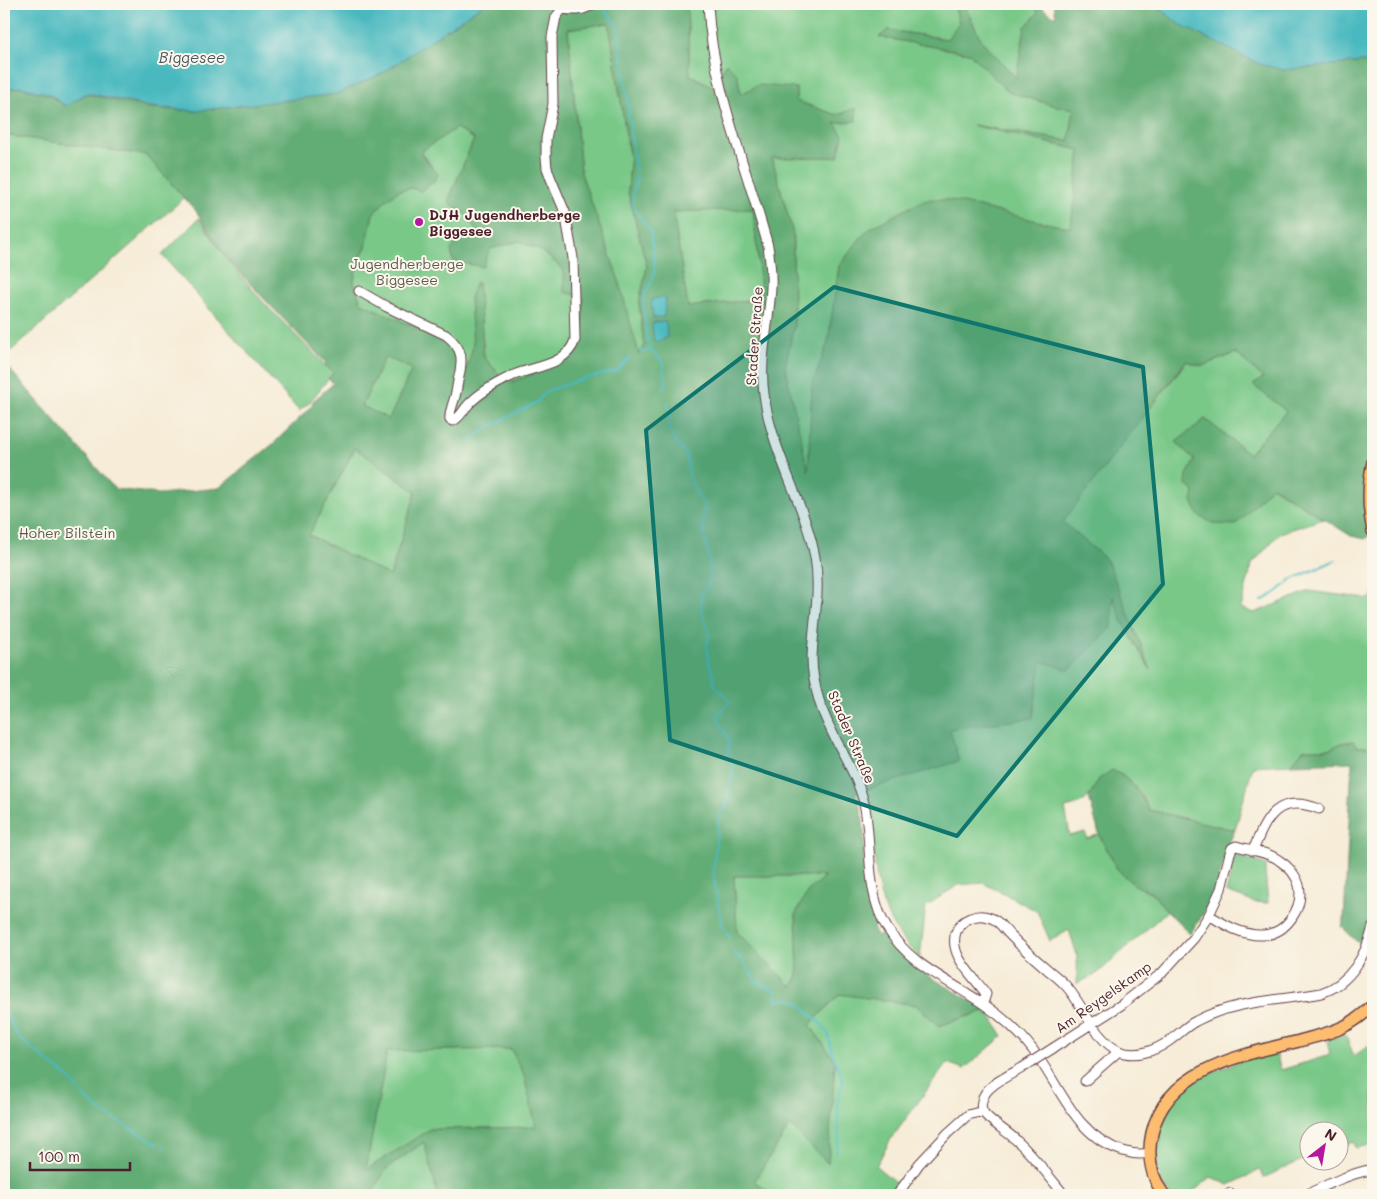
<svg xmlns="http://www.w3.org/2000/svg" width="1377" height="1199" font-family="Mali,sans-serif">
<rect width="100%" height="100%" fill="#fbf7ec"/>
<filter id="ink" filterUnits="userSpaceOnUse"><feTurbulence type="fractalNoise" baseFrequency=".02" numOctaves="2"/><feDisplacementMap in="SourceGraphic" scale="10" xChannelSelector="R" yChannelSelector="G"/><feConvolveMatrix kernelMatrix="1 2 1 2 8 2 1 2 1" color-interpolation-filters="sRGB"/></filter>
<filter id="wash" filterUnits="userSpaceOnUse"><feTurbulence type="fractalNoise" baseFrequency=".0096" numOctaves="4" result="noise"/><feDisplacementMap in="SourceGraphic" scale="20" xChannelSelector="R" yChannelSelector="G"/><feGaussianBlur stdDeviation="1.12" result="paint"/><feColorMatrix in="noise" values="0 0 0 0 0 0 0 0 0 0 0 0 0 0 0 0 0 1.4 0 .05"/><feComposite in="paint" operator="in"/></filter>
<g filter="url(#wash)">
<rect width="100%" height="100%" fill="#f6ecd7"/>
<path fill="#79c888" stroke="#62745a" d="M 653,4 L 954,4 L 959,23 L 947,39 L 889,30 L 880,37 L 969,53 L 1008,92 L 1056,106 L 1075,109 L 1069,141 L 983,127 L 1080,150 L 1071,227 L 1055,225 L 870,228 L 863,235 L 839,266 L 828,342 L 812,386 L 808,473 L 785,366 L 794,326 L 793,234 L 772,158 L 838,157 L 835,123 L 856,109 L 837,115 L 796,101 L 796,88 L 741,94 L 737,74 L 726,63 L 714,87 L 690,75 L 687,8 L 654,6 Z
M 957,4 L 1035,4 L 1038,13 L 1025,27 L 1017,79 L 981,40 L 966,8 Z
M 609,23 L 630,161 L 628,192 L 647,267 L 639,303 L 644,346 L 638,355 L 618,278 L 581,173 L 568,29 Z
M 456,128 L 474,139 L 449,199 L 449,203 L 465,213 L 480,235 L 477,240 L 490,249 L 519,241 L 542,251 L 564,270 L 583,297 L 583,328 L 574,354 L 562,362 L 511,382 L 499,374 L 484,357 L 478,283 L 476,282 L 470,298 L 474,346 L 467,372 L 456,350 L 440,338 L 361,303 L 354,282 L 357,263 L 366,247 L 373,214 L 387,199 L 400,190 L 411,188 L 431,164 L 421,154 L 423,150 Z
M 4,135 L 146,155 L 184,198 L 4,357 Z
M 753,209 L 762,299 L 688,307 L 673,212 Z
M 199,218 L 224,256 L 263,302 L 333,373 L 309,403 L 299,411 L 162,255 Z
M 1236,353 L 1264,378 L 1254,385 L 1286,411 L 1249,454 L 1205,419 L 1177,442 L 1195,460 L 1187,475 L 1194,494 L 1236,525 L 1271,486 L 1324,519 L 1280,533 L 1252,564 L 1241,608 L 1254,613 L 1309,591 L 1370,599 L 1373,593 L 1373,747 L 1357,747 L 1353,741 L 1342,743 L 1329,749 L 1305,749 L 1291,764 L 1253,766 L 1235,830 L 1149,810 L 1140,792 L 1121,774 L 1099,779 C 1088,798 1088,803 1065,808 L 1070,836 L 1085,832 L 1087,839 L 1099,834 L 1117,869 L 1133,884 L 1153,894 L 1167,911 L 1098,973 L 1077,984 L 1077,955 L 1069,930 L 1050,941 L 1037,911 L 983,883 L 958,885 L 926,906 L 920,958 C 886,927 877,896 874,851 C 874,843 874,835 873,828 C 872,815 867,802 864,790 L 958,761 L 949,729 L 1033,717 L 1041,661 L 1113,595 L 1123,623 L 1149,667 L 1107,560 L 1062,522 L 1187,361 L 1202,366 Z
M 385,356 L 412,369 L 389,419 L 362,407 Z
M 355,448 L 416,492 L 390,576 L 309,535 Z
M 1235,855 L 1267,865 L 1265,870 L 1268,903 L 1253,902 L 1226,892 Z
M 734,876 L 826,876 L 808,891 L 796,913 L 798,975 L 792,987 L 737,932 Z
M 840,994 L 916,1005 L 939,1026 L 987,1010 L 1003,1036 L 964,1069 L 947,1063 L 891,1139 L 876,1166 L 900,1186 L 891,1195 L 773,1195 L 754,1181 L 791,1124 L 828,1163 L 835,1061 L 810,1025 Z
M 1345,1034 L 1354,1056 L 1373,1043 L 1373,1144 L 1356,1148 L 1354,1142 L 1340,1147 L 1340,1132 L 1310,1132 L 1309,1157 L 1263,1178 L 1260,1170 L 1229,1185 L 1211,1177 L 1189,1195 L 1170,1195 C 1158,1178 1155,1166 1156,1145 C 1160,1080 1224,1067 1275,1050 L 1281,1070 L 1330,1055 L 1327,1040 Z
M 511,1049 L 524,1075 L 536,1127 L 430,1129 L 366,1170 L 387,1051 Z
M 424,1142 L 438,1195 L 371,1195 L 386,1169 Z"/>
<path fill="#62ac74" stroke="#566650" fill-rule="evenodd" d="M 484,4 L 653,4 L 654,6 L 687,7 L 690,75 L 714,87 L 726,63 L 737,74 L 741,94 L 758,85 L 796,88 L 796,101 L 837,115 L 856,108 L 856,121 L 835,123 L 843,136 L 838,157 L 772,158 L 793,234 L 794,326 L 785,366 L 808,471 L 812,386 L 828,342 L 839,266 L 863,235 L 870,228 L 918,203 L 931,199 L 950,200 L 1055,225 L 1071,227 L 1080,150 L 972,125 L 1069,141 L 1074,109 L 1056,106 L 1008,92 L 969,53 L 879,37 L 888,30 L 947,39 L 959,23 L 954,4 L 966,8 L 981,40 L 1016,78 L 1025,27 L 1038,13 L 1035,4 L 1042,4 L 1043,9 L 1056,17 L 1054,4 L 1154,4 L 1179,24 L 1282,70 L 1373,61 L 1373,440 L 1368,460 L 1367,526 L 1369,536 L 1366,539 L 1351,536 L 1272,486 L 1236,525 L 1214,524 L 1198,515 L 1192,501 L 1194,493 L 1192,489 L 1186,485 L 1187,475 L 1195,460 L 1176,442 L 1205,419 L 1249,454 L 1286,411 L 1253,385 L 1263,378 L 1236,353 L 1202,366 L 1186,361 L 1063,522 L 1107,560 L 1151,670 L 1123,623 L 1113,597 L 1112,628 L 1069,670 L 1041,661 L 1033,718 L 950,729 L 959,761 L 855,793 L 861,807 L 864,830 L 864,872 L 869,899 L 877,922 L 873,928 L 878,936 L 884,932 L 897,949 L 917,969 L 987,1010 L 939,1026 L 916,1005 L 839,994 L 810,1025 L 835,1061 L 828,1164 L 790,1125 L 754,1181 L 773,1195 L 438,1195 L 424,1142 L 386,1169 L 371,1195 L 4,1195 L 4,363 L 21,382 L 115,489 L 159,494 L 219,488 L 273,444 L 312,406 L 313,401 L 334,383 L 328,379 L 333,373 L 325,365 L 326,363 L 265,300 L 224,255 L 196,211 L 146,155 L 4,135 L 4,89 L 21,87 L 49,95 L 65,106 L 87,94 L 150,108 L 196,111 L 337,94 L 383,73 ZM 609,23 L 630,161 L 628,192 L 647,267 L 639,303 L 644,346 L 639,354 L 618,278 L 581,173 L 568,29 ZM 456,128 L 474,139 L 449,199 L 449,203 L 465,213 L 479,235 L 477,240 L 464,234 L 451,250 L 453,261 L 483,267 L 490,249 L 519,241 L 542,251 L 564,270 L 564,292 L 583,297 L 583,328 L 574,354 L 562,362 L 512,382 L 499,374 L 484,357 L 478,283 L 476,282 L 470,298 L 473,346 L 466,371 L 456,350 L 440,338 L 361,303 L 354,282 L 357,263 L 366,247 L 373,214 L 387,199 L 400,190 L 411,188 L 421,191 L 433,182 L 438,174 L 421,154 L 423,150 ZM 753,209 L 762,299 L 688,307 L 673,212 ZM 385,357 L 412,369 L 389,419 L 362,406 ZM 355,448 L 416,492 L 390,576 L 309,535 ZM 734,876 L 825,876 L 808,891 L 796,913 L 798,975 L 792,987 L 737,932 ZM 511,1049 L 524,1075 L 536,1127 L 430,1129 L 366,1170 L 387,1051 Z
M 1353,741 L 1357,747 L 1373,747 L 1373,953 L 1356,941 L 1342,927 L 1344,920 L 1352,762 L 1291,764 L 1304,749 L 1329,749 L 1342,743 Z
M 1112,770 C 1130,778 1140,793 1149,810 L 1235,830 C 1225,849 1223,870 1215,890 C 1209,906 1200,920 1190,934 L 1167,911 L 1153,894 L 1133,884 L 1117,869 L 1099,834 L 1089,797 L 1099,779 Z"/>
<path fill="#4ab9bf" stroke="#4a6c75" d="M 4,4 L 484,4 L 383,73 L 337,94 L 196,111 L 150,107 L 87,93 L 66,106 L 49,94 L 21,87 L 4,89 Z
M 1154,4 L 1373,4 L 1373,61 L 1283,70 L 1259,64 L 1179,24 Z
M 662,297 L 666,299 L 664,317 L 653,318 L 651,302 L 653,299 Z
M 654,322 L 666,322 L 667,337 L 657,342 L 654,341 L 652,325 Z"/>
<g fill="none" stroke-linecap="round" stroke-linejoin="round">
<path stroke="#4ab9bf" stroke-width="2" d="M 605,11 L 617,24 L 621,46 L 628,104 L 631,138 L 636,171
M 636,176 L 636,182 L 634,188 L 632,204 L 651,233 L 655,270 L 651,283 L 645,293 L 643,302 L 647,338 L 651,350 L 664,363 L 663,372 L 667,380 L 664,389
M 640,352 L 651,350
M 668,402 L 670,418 L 669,430 L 677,445 L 686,455 L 690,479 L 698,496 L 705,505 C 696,532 718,562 707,589 L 702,592 L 701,611 L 710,634 L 707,646 L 709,663 L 714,677 L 714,685 L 723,693 L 730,702 L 717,716 C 719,723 726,733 728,738 C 731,751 724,751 734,764 L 726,807 L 719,815 L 713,872 L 718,906 L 724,929 L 730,938
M 470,442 L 487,428 L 537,402 L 546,391 L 586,378 L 617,371 L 629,358
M 1262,601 L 1277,592 L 1291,580 L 1336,560
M 732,949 L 733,951 L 742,960 L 756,981 L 776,991 L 777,1001 L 786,999 L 797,1001 L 822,1025 L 828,1033 L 831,1049 L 843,1080 L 837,1102 L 839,1139 L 836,1153
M 4,1011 L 19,1038 L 70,1079 L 86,1099 L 102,1112 L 158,1144
M 164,1147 L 164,1148"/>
</g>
</g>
<g filter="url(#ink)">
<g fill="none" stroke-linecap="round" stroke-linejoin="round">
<g stroke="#643e45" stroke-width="11">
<path id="minor" d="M 708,4 C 712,88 746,165 768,246 C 770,260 772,274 771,288 C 769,324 759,359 764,394 C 771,451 804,501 815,557 C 821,591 813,625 812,658 C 812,673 815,687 819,700 C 829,736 855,766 864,803 C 873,844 864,890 887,928 C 910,965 947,979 982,1003 C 1001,1016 1019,1031 1033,1050 C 1061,1087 1075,1136 1123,1151 C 1132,1154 1140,1155 1149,1153
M 359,291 L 387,307 L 446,335 C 464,349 463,360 458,381 C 457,387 456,394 454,400 C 452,407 449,412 450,420 L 453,421 C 460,418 463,410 469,404 C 480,392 499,382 514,375 C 536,366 567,365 575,340 L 573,258 L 565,212 L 551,179 L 547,168 L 546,157 L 546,139 L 553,104 L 552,37 L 556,17 L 562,9 C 575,11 582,11 594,4
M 1253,851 C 1266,817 1278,793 1319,809
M 983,1003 L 986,994 C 974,976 948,956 956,932 C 961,919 978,912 991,918 C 998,920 1003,928 1008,933 C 1020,946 1033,957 1047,969 C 1054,975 1061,980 1067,987 C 1083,1005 1095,1040 1119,1051 C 1135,1058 1155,1051 1169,1041 C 1178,1035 1186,1026 1196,1021 C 1235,1000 1279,1001 1321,993 C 1350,984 1366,955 1373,927
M 1055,1047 L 1121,1005 L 1162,973 L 1194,938 L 1209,915 C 1225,925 1243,936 1263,935 C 1286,934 1304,908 1299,885 C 1296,875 1288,866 1280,861 C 1269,852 1250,850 1236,846 L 1232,848 L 1230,853 L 1221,889 L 1209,915
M 1022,1068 C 1010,1075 984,1086 982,1101 C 981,1105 981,1109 983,1112 C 990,1122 1007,1131 1016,1140 C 1034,1156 1049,1176 1064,1195
M 1085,1081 L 1119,1051
M 1230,1193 L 1231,1195
M 897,1195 L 919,1164 L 948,1133 L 968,1115 L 983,1111
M 1306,1195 C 1328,1184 1349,1174 1373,1169"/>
</g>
<g stroke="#643e45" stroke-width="14">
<path id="major" d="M 1373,462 C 1368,484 1368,509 1373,531
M 1164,1195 C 1151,1177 1147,1155 1152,1133 C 1167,1068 1243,1055 1299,1041 C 1313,1037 1329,1034 1343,1027 C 1354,1022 1365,1013 1373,1005"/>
</g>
<use href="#minor" stroke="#fff" stroke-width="9"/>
<use href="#major" stroke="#fcbd6f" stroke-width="11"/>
<g stroke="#643e45" stroke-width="11" stroke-linecap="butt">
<path id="minor-bridge" d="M 1022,1068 L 1055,1047"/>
</g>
<use href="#minor-bridge" stroke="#fff" stroke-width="9"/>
</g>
</g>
<path fill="#0f766e" fill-opacity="0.2" stroke="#0f766e" stroke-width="4" stroke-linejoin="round" d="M 834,287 L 1143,367 L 1163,584 L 957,836 L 670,740 L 646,430 Z"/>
<circle fill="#b5179e" stroke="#fbf7ec" stroke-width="2" cx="419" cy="222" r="5"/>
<g text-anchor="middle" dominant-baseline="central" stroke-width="4" stroke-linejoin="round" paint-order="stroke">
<g font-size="14" font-weight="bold" fill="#4a1f2b" stroke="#fbf7ec" text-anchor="start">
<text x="429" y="214">DJH Jugendherberge<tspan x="429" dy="16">Biggesee</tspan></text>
</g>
<g font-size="14" fill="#5a5a4c" stroke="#fbf7ec">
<text x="407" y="263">Jugendherberge<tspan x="407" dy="16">Biggesee</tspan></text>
<text x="67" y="532">Hoher Bilstein</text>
</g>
<g font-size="14" fill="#4a1f2b" stroke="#fbf7ec">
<text transform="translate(754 336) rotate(-86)">Stader Straße</text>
<text transform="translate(852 737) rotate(67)">Stader Straße</text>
<text transform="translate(1103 997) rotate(-35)">Am Reygelskamp</text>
</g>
<g font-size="15" font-style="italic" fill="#4a555f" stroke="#fbf7ec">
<text x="192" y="57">Biggesee</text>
</g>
</g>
<rect width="1377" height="1199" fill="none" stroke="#fbf7ec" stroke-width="20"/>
<g transform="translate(1324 1146) rotate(31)"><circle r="24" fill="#fbf7ec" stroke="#b4a19f"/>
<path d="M0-4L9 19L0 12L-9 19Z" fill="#b5179e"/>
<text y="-8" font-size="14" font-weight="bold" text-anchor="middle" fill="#4a1f2b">N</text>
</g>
<path d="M30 1162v8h100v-8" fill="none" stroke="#4a1f2b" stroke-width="2.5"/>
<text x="38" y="1162" font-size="15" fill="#4a1f2b" stroke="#fbf7ec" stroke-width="4" paint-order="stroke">100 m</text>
</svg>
